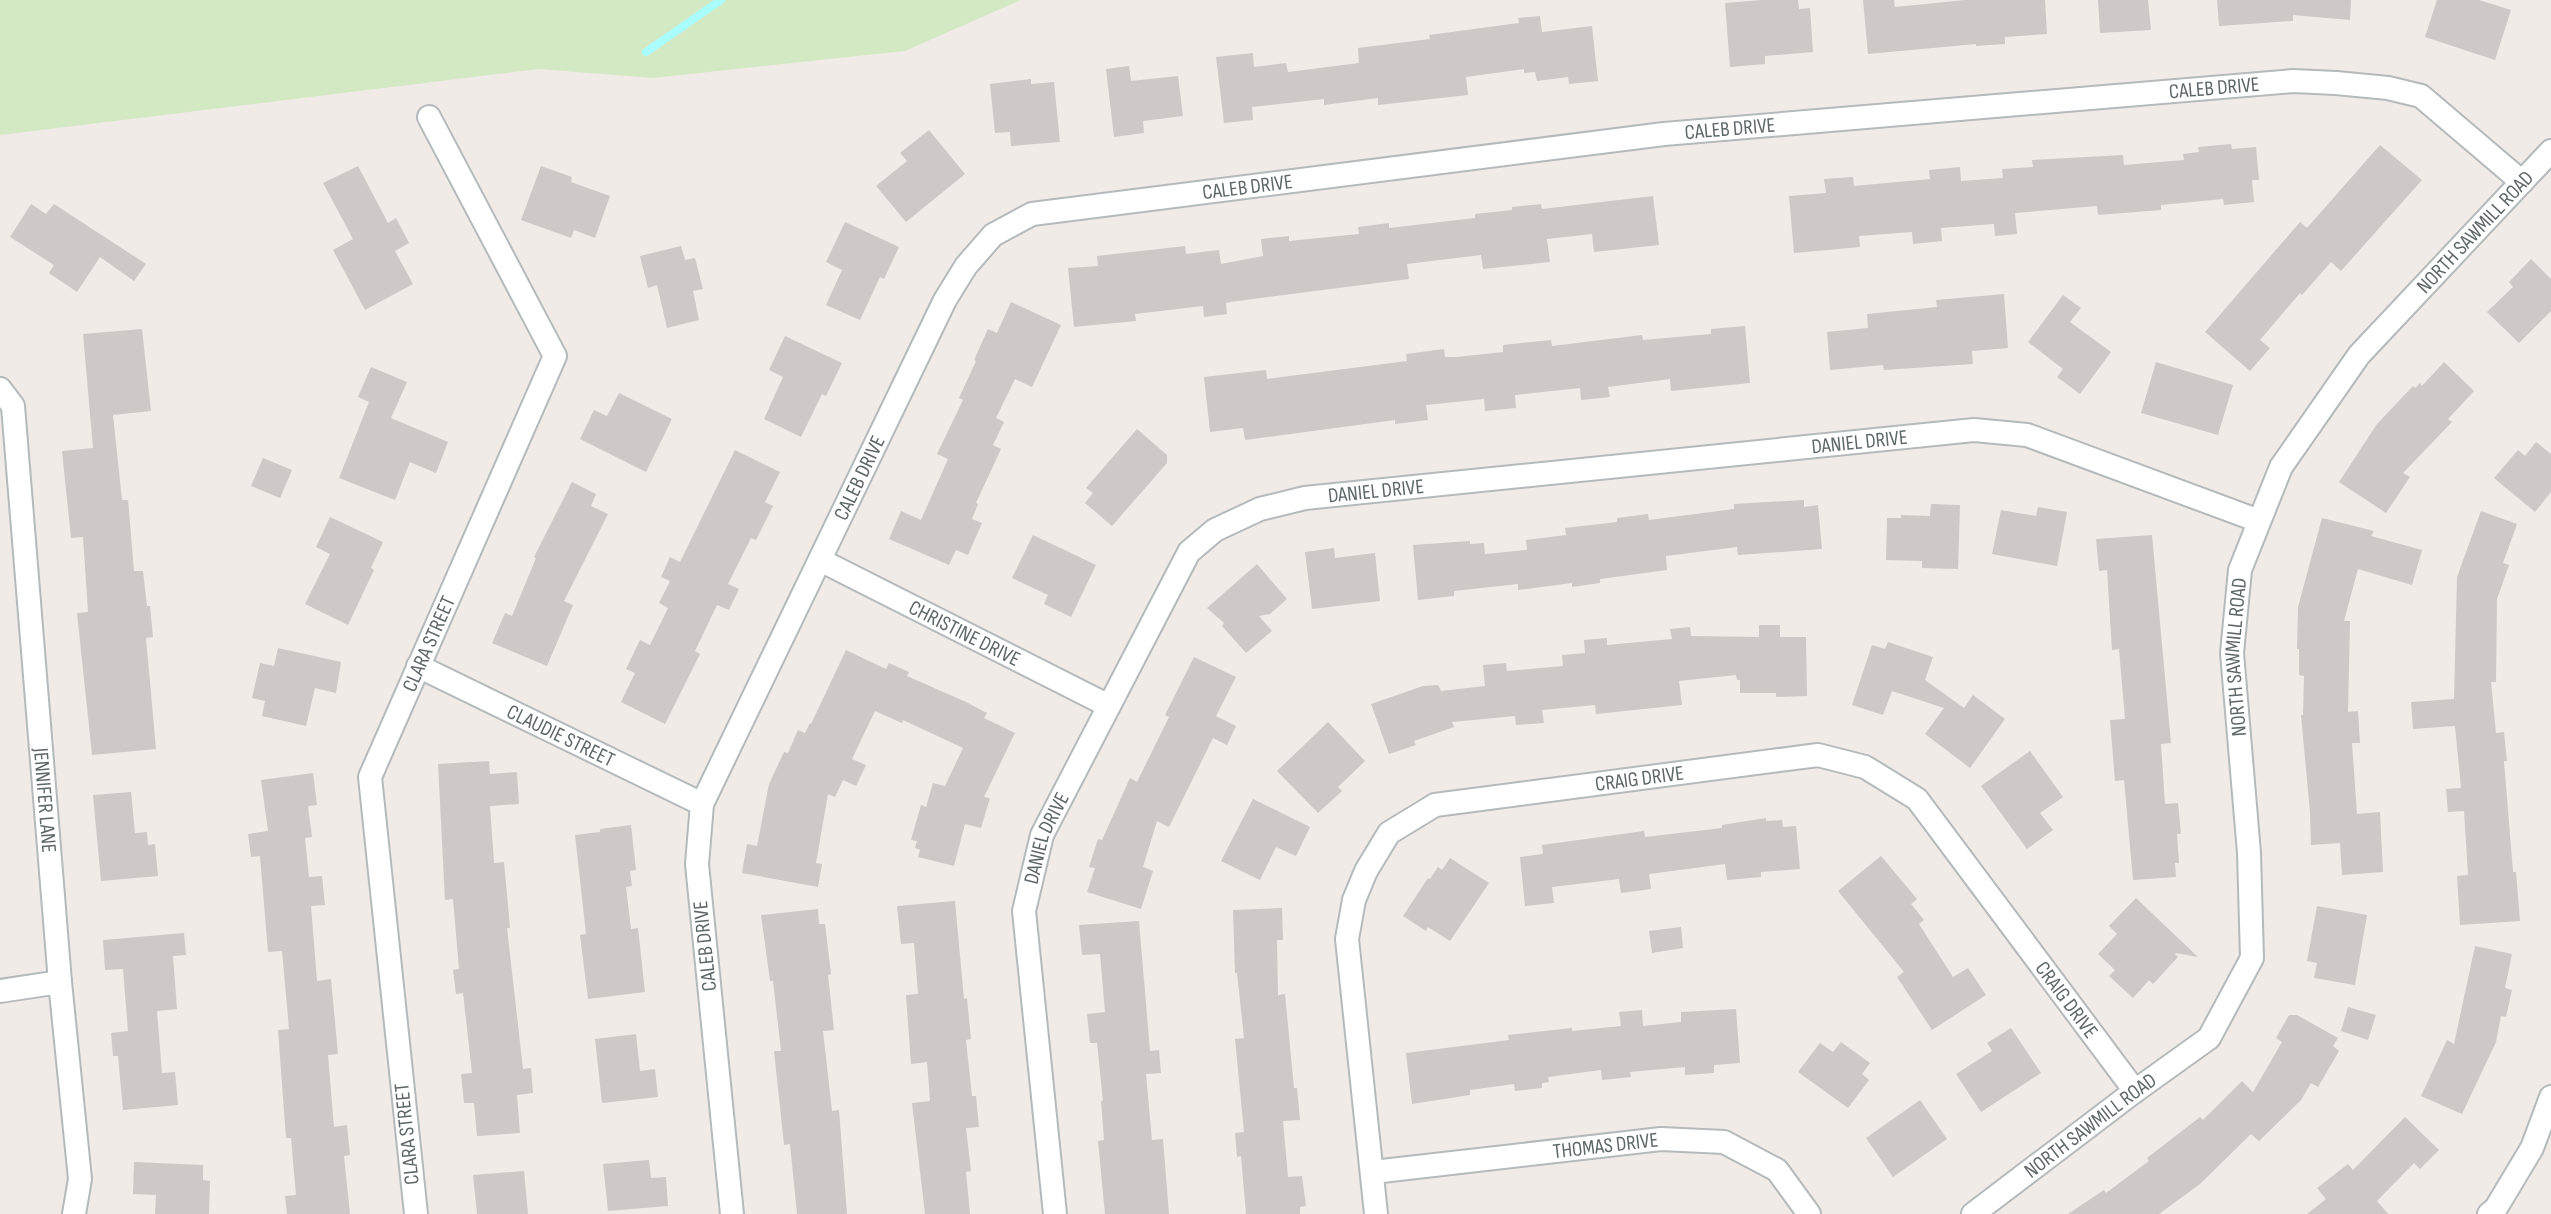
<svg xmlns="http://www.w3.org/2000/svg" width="2551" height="1214" font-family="'Sofia Sans Condensed',sans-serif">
<rect width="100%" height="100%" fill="#f1ebe7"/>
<path fill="#d3e9c3" d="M 0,0 L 1021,0 L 905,51 L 653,78 L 539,69 L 0,135 Z"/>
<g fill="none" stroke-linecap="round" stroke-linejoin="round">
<path stroke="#a9fdff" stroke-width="8" d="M 646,52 L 721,0"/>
</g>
<path fill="#cec8c6" d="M 1762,0 L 1798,0 L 1799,9 L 1810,8 L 1813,52 L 1765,56 L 1765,64 L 1730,67 L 1725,3 Z
M 1863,0 L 1894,0 L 1895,7 L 1965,0 L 2045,0 L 2047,34 L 2005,37 L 2005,44 L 1976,46 L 1976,44 L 1868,54 Z
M 2098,0 L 2148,0 L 2151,30 L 2100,33 Z
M 2217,0 L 2351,0 L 2350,20 L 2293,15 L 2293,21 L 2219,26 Z
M 2437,0 L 2479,0 L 2511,10 L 2495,60 L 2425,37 Z
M 1540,16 L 1542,32 L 1592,26 L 1598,81 L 1569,84 L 1568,77 L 1537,81 L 1535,72 L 1524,73 L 1524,69 L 1466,77 L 1468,95 L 1378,105 L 1378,98 L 1324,105 L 1324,99 L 1252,107 L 1253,120 L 1224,123 L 1216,57 L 1253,53 L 1254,67 L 1286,63 L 1288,72 L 1359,63 L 1358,48 L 1430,39 L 1429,35 L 1519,23 L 1518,18 Z
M 1129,66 L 1131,81 L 1178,76 L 1183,116 L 1143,121 L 1144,133 L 1114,137 L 1106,69 Z
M 1031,79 L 1031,84 L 1054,82 L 1060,142 L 1011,146 L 1010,132 L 995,133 L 990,84 Z
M 929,130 L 965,174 L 906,222 L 876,186 L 907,161 L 900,153 Z
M 2231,144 L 2232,149 L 2256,147 L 2259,180 L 2252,180 L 2254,202 L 2224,205 L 2223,199 L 2161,205 L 2161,210 L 2098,215 L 2097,206 L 2015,213 L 2017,234 L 1995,236 L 1994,224 L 1941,228 L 1942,241 L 1913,244 L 1912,232 L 1859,236 L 1860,247 L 1794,253 L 1789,196 L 1826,193 L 1824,179 L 1853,177 L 1854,186 L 1930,179 L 1929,170 L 1960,167 L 1961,181 L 2003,178 L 2002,169 L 2033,167 L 2032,160 L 2123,155 L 2124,165 L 2184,160 L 2183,154 L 2199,152 L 2198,147 Z
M 2380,145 L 2422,180 L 2341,271 L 2331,262 L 2302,295 L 2300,293 L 2260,340 L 2270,348 L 2250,371 L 2205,332 L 2300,222 L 2307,228 Z
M 358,166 L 388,223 L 396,218 L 409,243 L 395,251 L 413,284 L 365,310 L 333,250 L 353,239 L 323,183 Z
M 541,166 L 572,177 L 571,182 L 610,196 L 595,238 L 574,230 L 571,238 L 521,220 Z
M 1653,196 L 1659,245 L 1594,252 L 1592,234 L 1547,239 L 1550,262 L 1483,269 L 1481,255 L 1407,264 L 1409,279 L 1230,302 L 1226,303 L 1227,314 L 1204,317 L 1203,306 L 1135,314 L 1136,321 L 1074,327 L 1068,268 L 1098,266 L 1097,256 L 1185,246 L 1186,254 L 1219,250 L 1221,264 L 1263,256 L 1261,239 L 1289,236 L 1289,241 L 1359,234 L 1358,227 L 1389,223 L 1389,228 L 1475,218 L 1475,214 L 1512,210 L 1512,207 L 1541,204 L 1542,209 Z
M 31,204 L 46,214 L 54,204 L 146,264 L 134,281 L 100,257 L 77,292 L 49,273 L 54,265 L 10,237 Z
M 845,222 L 899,247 L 884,279 L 880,277 L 860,320 L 826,305 L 842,270 L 826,262 Z
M 681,246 L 685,260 L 695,258 L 703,289 L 693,291 L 699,320 L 667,328 L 657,285 L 648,288 L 640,256 Z
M 2531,259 L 2551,279 L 2551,311 L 2519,343 L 2487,312 L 2513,287 L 2509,282 Z
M 2004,294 L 2008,348 L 1972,351 L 1973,364 L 1884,370 L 1883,365 L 1830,370 L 1827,332 L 1868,328 L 1867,314 L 1937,307 L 1936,300 Z
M 2063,295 L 2081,308 L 2070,322 L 2111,352 L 2080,394 L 2057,377 L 2063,369 L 2028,342 Z
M 1011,302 L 1061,325 L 1032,387 L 1015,379 L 996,418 L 1004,422 L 993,445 L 1001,449 L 976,503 L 978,504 L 972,519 L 982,523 L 968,555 L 956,550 L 949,565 L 889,539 L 901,511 L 921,520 L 948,459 L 937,454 L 963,400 L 959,398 L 976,361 L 974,360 L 988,329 L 997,333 Z
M 1745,326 L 1750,383 L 1671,391 L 1670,379 L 1608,387 L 1610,397 L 1581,400 L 1580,388 L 1515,395 L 1516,408 L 1485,411 L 1484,399 L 1426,405 L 1428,420 L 1395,424 L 1395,420 L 1245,440 L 1243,428 L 1210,432 L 1204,377 L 1266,370 L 1267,379 L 1407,361 L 1406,354 L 1444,349 L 1445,357 L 1457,357 L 1503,352 L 1503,345 L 1551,340 L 1552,346 L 1642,335 L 1643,340 L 1711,334 L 1711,329 Z
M 142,329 L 151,411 L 113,415 L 122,500 L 128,500 L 134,571 L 143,571 L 147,606 L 150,606 L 153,637 L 146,638 L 156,749 L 92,755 L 77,613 L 88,612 L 83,537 L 71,538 L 62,451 L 93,448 L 83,334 Z
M 785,336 L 842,363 L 826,396 L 822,394 L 801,437 L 764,419 L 783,377 L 769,370 Z
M 2156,362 L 2233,385 L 2218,435 L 2141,413 Z
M 2444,362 L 2474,391 L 2448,419 L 2452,422 L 2403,473 L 2410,477 L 2386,513 L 2339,482 L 2377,424 L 2413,386 L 2415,388 L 2420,383 L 2422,386 Z
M 371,367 L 407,382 L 391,418 L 448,442 L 436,473 L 410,462 L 395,500 L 339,478 L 369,402 L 358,397 Z
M 619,393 L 672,419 L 646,472 L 580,439 L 594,410 L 607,416 Z
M 1137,429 L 1167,455 L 1167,463 L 1112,526 L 1085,503 L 1093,493 L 1086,488 Z
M 2536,442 L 2551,454 L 2551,492 L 2535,512 L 2494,478 L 2518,450 L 2525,456 Z
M 735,450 L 780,472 L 765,502 L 773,506 L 756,540 L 751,538 L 728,584 L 739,589 L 729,610 L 717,605 L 695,651 L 700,654 L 665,724 L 621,702 L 635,673 L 626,669 L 640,640 L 650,645 L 668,608 L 659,603 L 670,581 L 661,577 L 670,557 L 680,562 Z
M 263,458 L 292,470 L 280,498 L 251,486 Z
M 572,482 L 596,494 L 591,506 L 608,514 L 564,601 L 573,605 L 547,666 L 492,643 L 505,613 L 512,616 L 536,558 L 534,557 Z
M 1804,500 L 1804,507 L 1818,505 L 1822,549 L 1738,555 L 1737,547 L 1666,556 L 1667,570 L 1600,579 L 1600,583 L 1572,587 L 1572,583 L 1518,590 L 1518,584 L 1454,591 L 1454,596 L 1418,600 L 1413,545 L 1470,541 L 1470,544 L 1484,543 L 1485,554 L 1527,550 L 1526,540 L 1566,535 L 1565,528 L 1617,522 L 1617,518 L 1648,514 L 1649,520 L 1734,509 L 1734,504 Z
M 1931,504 L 1960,505 L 1958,569 L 1922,568 L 1922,561 L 1886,560 L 1887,518 L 1901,518 L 1901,515 L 1930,516 Z
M 2038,507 L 2067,512 L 2057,566 L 1992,554 L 2001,510 L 2036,516 Z
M 2481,511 L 2517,524 L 2503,563 L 2509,565 L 2497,599 L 2496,682 L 2491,682 L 2496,733 L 2504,732 L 2507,761 L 2504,761 L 2513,872 L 2516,872 L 2520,921 L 2460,925 L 2457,876 L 2468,875 L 2464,811 L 2448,812 L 2446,789 L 2461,788 L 2455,726 L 2413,729 L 2411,702 L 2454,699 L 2457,577 Z
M 330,517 L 383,542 L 371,568 L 374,570 L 348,625 L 305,604 L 330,554 L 316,547 Z
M 2322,518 L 2374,531 L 2371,536 L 2422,550 L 2412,585 L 2358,569 L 2344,621 L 2350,621 L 2348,712 L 2358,711 L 2360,743 L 2352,743 L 2357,814 L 2380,812 L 2383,872 L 2342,875 L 2340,843 L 2311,845 L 2310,812 L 2301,715 L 2303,715 L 2304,676 L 2299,675 L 2299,649 L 2297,649 L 2298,607 Z
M 1033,535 L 1096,565 L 1071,617 L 1044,604 L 1048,595 L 1012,578 Z
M 2152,535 L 2171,743 L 2161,744 L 2165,804 L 2178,803 L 2181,834 L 2177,834 L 2179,863 L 2175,863 L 2176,877 L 2133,880 L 2124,780 L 2115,781 L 2110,720 L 2125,719 L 2119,649 L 2112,650 L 2107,570 L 2099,571 L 2096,539 Z
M 1334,548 L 1335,558 L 1375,553 L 1380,601 L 1312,609 L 1305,552 Z
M 1257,564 L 1287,599 L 1270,614 L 1259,616 L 1272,631 L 1246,653 L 1222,626 L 1224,623 L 1207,608 Z
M 1759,625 L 1780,625 L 1780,637 L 1806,637 L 1807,696 L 1776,697 L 1776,693 L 1740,693 L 1740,680 L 1737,680 L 1736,675 L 1679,681 L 1682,705 L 1596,714 L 1595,705 L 1542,710 L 1544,723 L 1516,725 L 1515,716 L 1452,722 L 1454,727 L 1414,741 L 1416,745 L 1389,754 L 1371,704 L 1423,686 L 1438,685 L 1441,691 L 1485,686 L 1483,665 L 1506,663 L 1507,671 L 1563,666 L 1562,655 L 1585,653 L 1584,640 L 1607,638 L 1607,645 L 1672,639 L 1670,629 L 1690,627 L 1691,636 L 1759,637 Z
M 1888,642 L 1933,657 L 1925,680 L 1964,708 L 1973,695 L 2005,719 L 1970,768 L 1925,734 L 1944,708 L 1892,691 L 1883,715 L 1852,705 L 1872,645 L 1885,649 Z
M 278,648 L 341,662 L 336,693 L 315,688 L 306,726 L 262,716 L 265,701 L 252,698 L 260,663 L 274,666 Z
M 846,650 L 886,669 L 889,663 L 909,672 L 907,676 L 966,702 L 987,713 L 984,718 L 1015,733 L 984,797 L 990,798 L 981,828 L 965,824 L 954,866 L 918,857 L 920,850 L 915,848 L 917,841 L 911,840 L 921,805 L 926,807 L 933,783 L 945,786 L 963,748 L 903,720 L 902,723 L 875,711 L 852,759 L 866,765 L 856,786 L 843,780 L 835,797 L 828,794 L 816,863 L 822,864 L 818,887 L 742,873 L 747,844 L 757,846 L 769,784 L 784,752 L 788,753 L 798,730 L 805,733 L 810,723 L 811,724 Z
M 1194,657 L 1236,677 L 1216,716 L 1236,726 L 1227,745 L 1213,738 L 1169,827 L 1157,821 L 1143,867 L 1153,871 L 1141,909 L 1087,892 L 1095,868 L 1089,867 L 1098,839 L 1102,840 L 1130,778 L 1137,782 L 1169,717 L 1165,715 Z
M 1328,722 L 1365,761 L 1338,787 L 1342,791 L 1318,813 L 1277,771 Z
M 2030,751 L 2063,797 L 2040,813 L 2053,830 L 2027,849 L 1981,786 Z
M 489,761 L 490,774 L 517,772 L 519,804 L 490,806 L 494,863 L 504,862 L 510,928 L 507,928 L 523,1069 L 531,1068 L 533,1093 L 517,1095 L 520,1133 L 477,1136 L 474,1103 L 464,1103 L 461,1074 L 472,1073 L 463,993 L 456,994 L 453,970 L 459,969 L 453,899 L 445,900 L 438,764 Z
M 313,773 L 317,805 L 308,806 L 312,837 L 305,838 L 309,877 L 322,876 L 325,905 L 311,906 L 317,981 L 331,979 L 338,1054 L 328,1055 L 334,1127 L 347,1125 L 350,1155 L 344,1156 L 350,1214 L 287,1214 L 285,1196 L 296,1195 L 291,1138 L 286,1138 L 278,1030 L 289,1029 L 282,951 L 268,952 L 260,856 L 251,857 L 248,834 L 268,831 L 261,780 Z
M 131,792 L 135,833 L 147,832 L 148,845 L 155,844 L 158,876 L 101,881 L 93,795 Z
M 1253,799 L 1310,827 L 1296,856 L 1276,847 L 1260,880 L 1221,861 Z
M 1766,818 L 1766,821 L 1782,820 L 1783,827 L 1796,826 L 1800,869 L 1761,872 L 1761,877 L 1727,880 L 1725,864 L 1649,874 L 1651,889 L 1621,893 L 1619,879 L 1552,887 L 1554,903 L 1525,906 L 1520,857 L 1543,854 L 1542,845 L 1644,831 L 1645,837 L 1722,828 L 1722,825 Z
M 631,825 L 636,870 L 630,871 L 632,886 L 626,887 L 631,929 L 638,928 L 645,992 L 588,999 L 580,935 L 586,934 L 575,835 L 600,832 L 600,829 Z
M 1881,856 L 1917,899 L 1911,904 L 1924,920 L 1919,924 L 1953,977 L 1968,968 L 1986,995 L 1932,1030 L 1897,977 L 1904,972 L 1838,891 Z
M 1450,858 L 1489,883 L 1450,941 L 1428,927 L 1426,931 L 1403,916 L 1428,878 L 1430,879 L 1438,867 L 1442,870 Z
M 2136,898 L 2198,957 L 2176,953 L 2175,954 L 2178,957 L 2153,984 L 2149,980 L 2133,998 L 2109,976 L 2115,970 L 2098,954 L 2117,934 L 2109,926 Z
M 955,901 L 964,999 L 967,998 L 971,1039 L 966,1040 L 972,1096 L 976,1096 L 979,1127 L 966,1128 L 971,1171 L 966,1172 L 970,1214 L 925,1214 L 912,1103 L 930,1101 L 927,1062 L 911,1064 L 906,995 L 918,994 L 914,943 L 901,944 L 897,906 Z
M 2317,906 L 2367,915 L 2355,985 L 2314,978 L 2317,963 L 2307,961 Z
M 1282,908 L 1283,940 L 1277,940 L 1278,995 L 1285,994 L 1294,1088 L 1297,1088 L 1300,1120 L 1283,1121 L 1288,1177 L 1302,1176 L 1306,1206 L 1300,1207 L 1300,1214 L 1246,1214 L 1241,1156 L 1237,1157 L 1235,1133 L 1244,1132 L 1235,1039 L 1244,1038 L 1237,973 L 1235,973 L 1233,910 Z
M 818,909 L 819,924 L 825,924 L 831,974 L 828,975 L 834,1030 L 823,1031 L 832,1111 L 839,1110 L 847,1214 L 797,1214 L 790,1144 L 784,1145 L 774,1051 L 781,1051 L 773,981 L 770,981 L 761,915 Z
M 1139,921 L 1150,1051 L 1159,1050 L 1161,1073 L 1146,1074 L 1152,1140 L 1163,1139 L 1169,1214 L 1105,1214 L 1098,1141 L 1104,1140 L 1101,1101 L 1103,1101 L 1097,1043 L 1090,1043 L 1087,1014 L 1105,1012 L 1100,954 L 1082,955 L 1079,925 Z
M 1681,927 L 1683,948 L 1652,953 L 1649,931 Z
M 184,933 L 186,955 L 173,956 L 177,1009 L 157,1011 L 162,1073 L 175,1072 L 178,1105 L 123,1110 L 118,1056 L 113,1056 L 111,1033 L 128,1031 L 123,969 L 105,970 L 103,940 Z
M 2475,946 L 2512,954 L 2505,988 L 2512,990 L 2506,1017 L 2501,1016 L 2496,1042 L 2462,1114 L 2421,1096 L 2447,1040 L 2454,1044 Z
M 2348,1007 L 2376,1015 L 2368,1040 L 2341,1031 Z
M 1736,1009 L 1740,1063 L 1714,1065 L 1714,1073 L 1685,1075 L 1685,1067 L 1630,1072 L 1631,1077 L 1602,1080 L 1601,1070 L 1548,1077 L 1549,1082 L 1542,1083 L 1542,1088 L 1515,1091 L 1514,1084 L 1470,1090 L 1470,1095 L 1412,1104 L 1406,1053 L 1509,1040 L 1508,1035 L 1572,1028 L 1572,1031 L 1621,1026 L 1619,1012 L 1642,1010 L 1643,1026 L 1681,1022 L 1681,1012 Z
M 2289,1015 L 2297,1015 L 2338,1038 L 2333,1046 L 2339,1051 L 2318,1087 L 2311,1083 L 2301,1100 L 2259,1141 L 2251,1134 L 2200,1184 L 2159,1214 L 2068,1214 L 2104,1190 L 2106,1193 L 2149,1161 L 2147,1158 L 2200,1117 L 2203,1120 L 2242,1081 L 2253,1092 L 2282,1042 L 2276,1038 Z
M 2011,1028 L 2041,1073 L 1981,1112 L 1956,1074 L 1992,1051 L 1987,1043 Z
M 636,1034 L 640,1071 L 655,1069 L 658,1097 L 602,1103 L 595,1039 Z
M 1841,1042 L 1870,1063 L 1862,1074 L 1869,1080 L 1848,1108 L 1798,1072 L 1820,1043 L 1833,1052 Z
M 1920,1100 L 1947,1139 L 1893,1177 L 1866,1138 Z
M 2405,1117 L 2439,1150 L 2420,1169 L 2414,1163 L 2377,1201 L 2388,1214 L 2307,1214 L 2326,1199 L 2317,1188 L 2348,1164 L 2353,1170 Z
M 649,1160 L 651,1178 L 666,1177 L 668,1206 L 608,1211 L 603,1164 Z
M 134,1162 L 203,1165 L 203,1180 L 210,1181 L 209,1214 L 155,1214 L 156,1195 L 133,1194 Z
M 524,1171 L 528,1214 L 477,1214 L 473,1175 Z"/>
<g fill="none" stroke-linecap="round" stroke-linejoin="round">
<g stroke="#b4babc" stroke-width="26">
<g id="minor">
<path id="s1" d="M 0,389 L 13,406 L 60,982 L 80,1179 L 74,1214"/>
<path id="s2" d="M 820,560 L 1109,706"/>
<path id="s3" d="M 418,666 L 702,804"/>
<path d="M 0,991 L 60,982"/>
<path id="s4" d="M 1373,1172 L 1661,1139 L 1724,1142 L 1777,1170 L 1809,1214"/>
<path id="s5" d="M 416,1214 L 370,777 L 555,356 L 429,117"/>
<path id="s6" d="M 732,1214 L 697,864 L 702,804 L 945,300 L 966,266 L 993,235 L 1032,214 L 1664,134 L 2293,81 L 2336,83 L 2388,88 L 2421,96 L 2522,182"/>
<path id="s7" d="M 1055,1214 L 1024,911 L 1042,835 L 1189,552 L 1215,530 L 1260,509 L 1305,498 L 1974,430 L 2027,435 L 2259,521"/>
<path id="s8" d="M 1376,1214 L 1347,939 L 1354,900 L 1366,871 L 1389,833 L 1435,805 L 1818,755 L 1865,767 L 1917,799 L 2135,1091"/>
<path id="s9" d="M 1973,1214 L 2135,1091 L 2209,1038 L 2252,958 L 2249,853 L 2232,653 L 2240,570 L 2281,467 L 2359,355 L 2551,151"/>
<path d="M 2489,1214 L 2496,1208 L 2532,1148 L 2551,1097"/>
</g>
</g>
<use href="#minor" stroke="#fff" stroke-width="22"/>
</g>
<g text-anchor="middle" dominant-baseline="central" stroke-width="4.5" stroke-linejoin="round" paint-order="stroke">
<g font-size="21" fill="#5e6768" stroke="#fff">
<text stroke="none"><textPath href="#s6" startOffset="2286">CALEB DRIVE</textPath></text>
<text stroke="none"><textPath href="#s6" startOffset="1800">CALEB DRIVE</textPath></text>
<text stroke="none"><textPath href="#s6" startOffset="1314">CALEB DRIVE</textPath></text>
<text stroke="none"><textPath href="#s9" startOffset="1191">NORTH SAWMILL ROAD</textPath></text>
<text stroke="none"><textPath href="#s7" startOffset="1389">DANIEL DRIVE</textPath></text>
<text stroke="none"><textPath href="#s6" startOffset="774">CALEB DRIVE</textPath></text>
<text stroke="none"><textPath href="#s7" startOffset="903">DANIEL DRIVE</textPath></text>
<text stroke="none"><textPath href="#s2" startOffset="162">CHRISTINE DRIVE</textPath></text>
<text stroke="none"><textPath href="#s5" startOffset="585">CLARA STREET</textPath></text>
<text stroke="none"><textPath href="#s9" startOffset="687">NORTH SAWMILL ROAD</textPath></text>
<text stroke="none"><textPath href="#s3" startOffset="159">CLAUDIE STREET</textPath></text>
<text stroke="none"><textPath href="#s8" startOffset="652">CRAIG DRIVE</textPath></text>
<text stroke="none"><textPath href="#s1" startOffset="417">JENNIFER LANE</textPath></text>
<text stroke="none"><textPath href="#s7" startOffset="381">DANIEL DRIVE</textPath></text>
<text transform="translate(705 946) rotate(-96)">CALEB DRIVE</text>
<text stroke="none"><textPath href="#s8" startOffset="1192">CRAIG DRIVE</textPath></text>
<text stroke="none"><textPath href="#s9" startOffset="147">NORTH SAWMILL ROAD</textPath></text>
<text transform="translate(407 1134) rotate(-96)">CLARA STREET</text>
<text stroke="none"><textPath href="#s4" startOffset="234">THOMAS DRIVE</textPath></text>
</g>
</g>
</svg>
